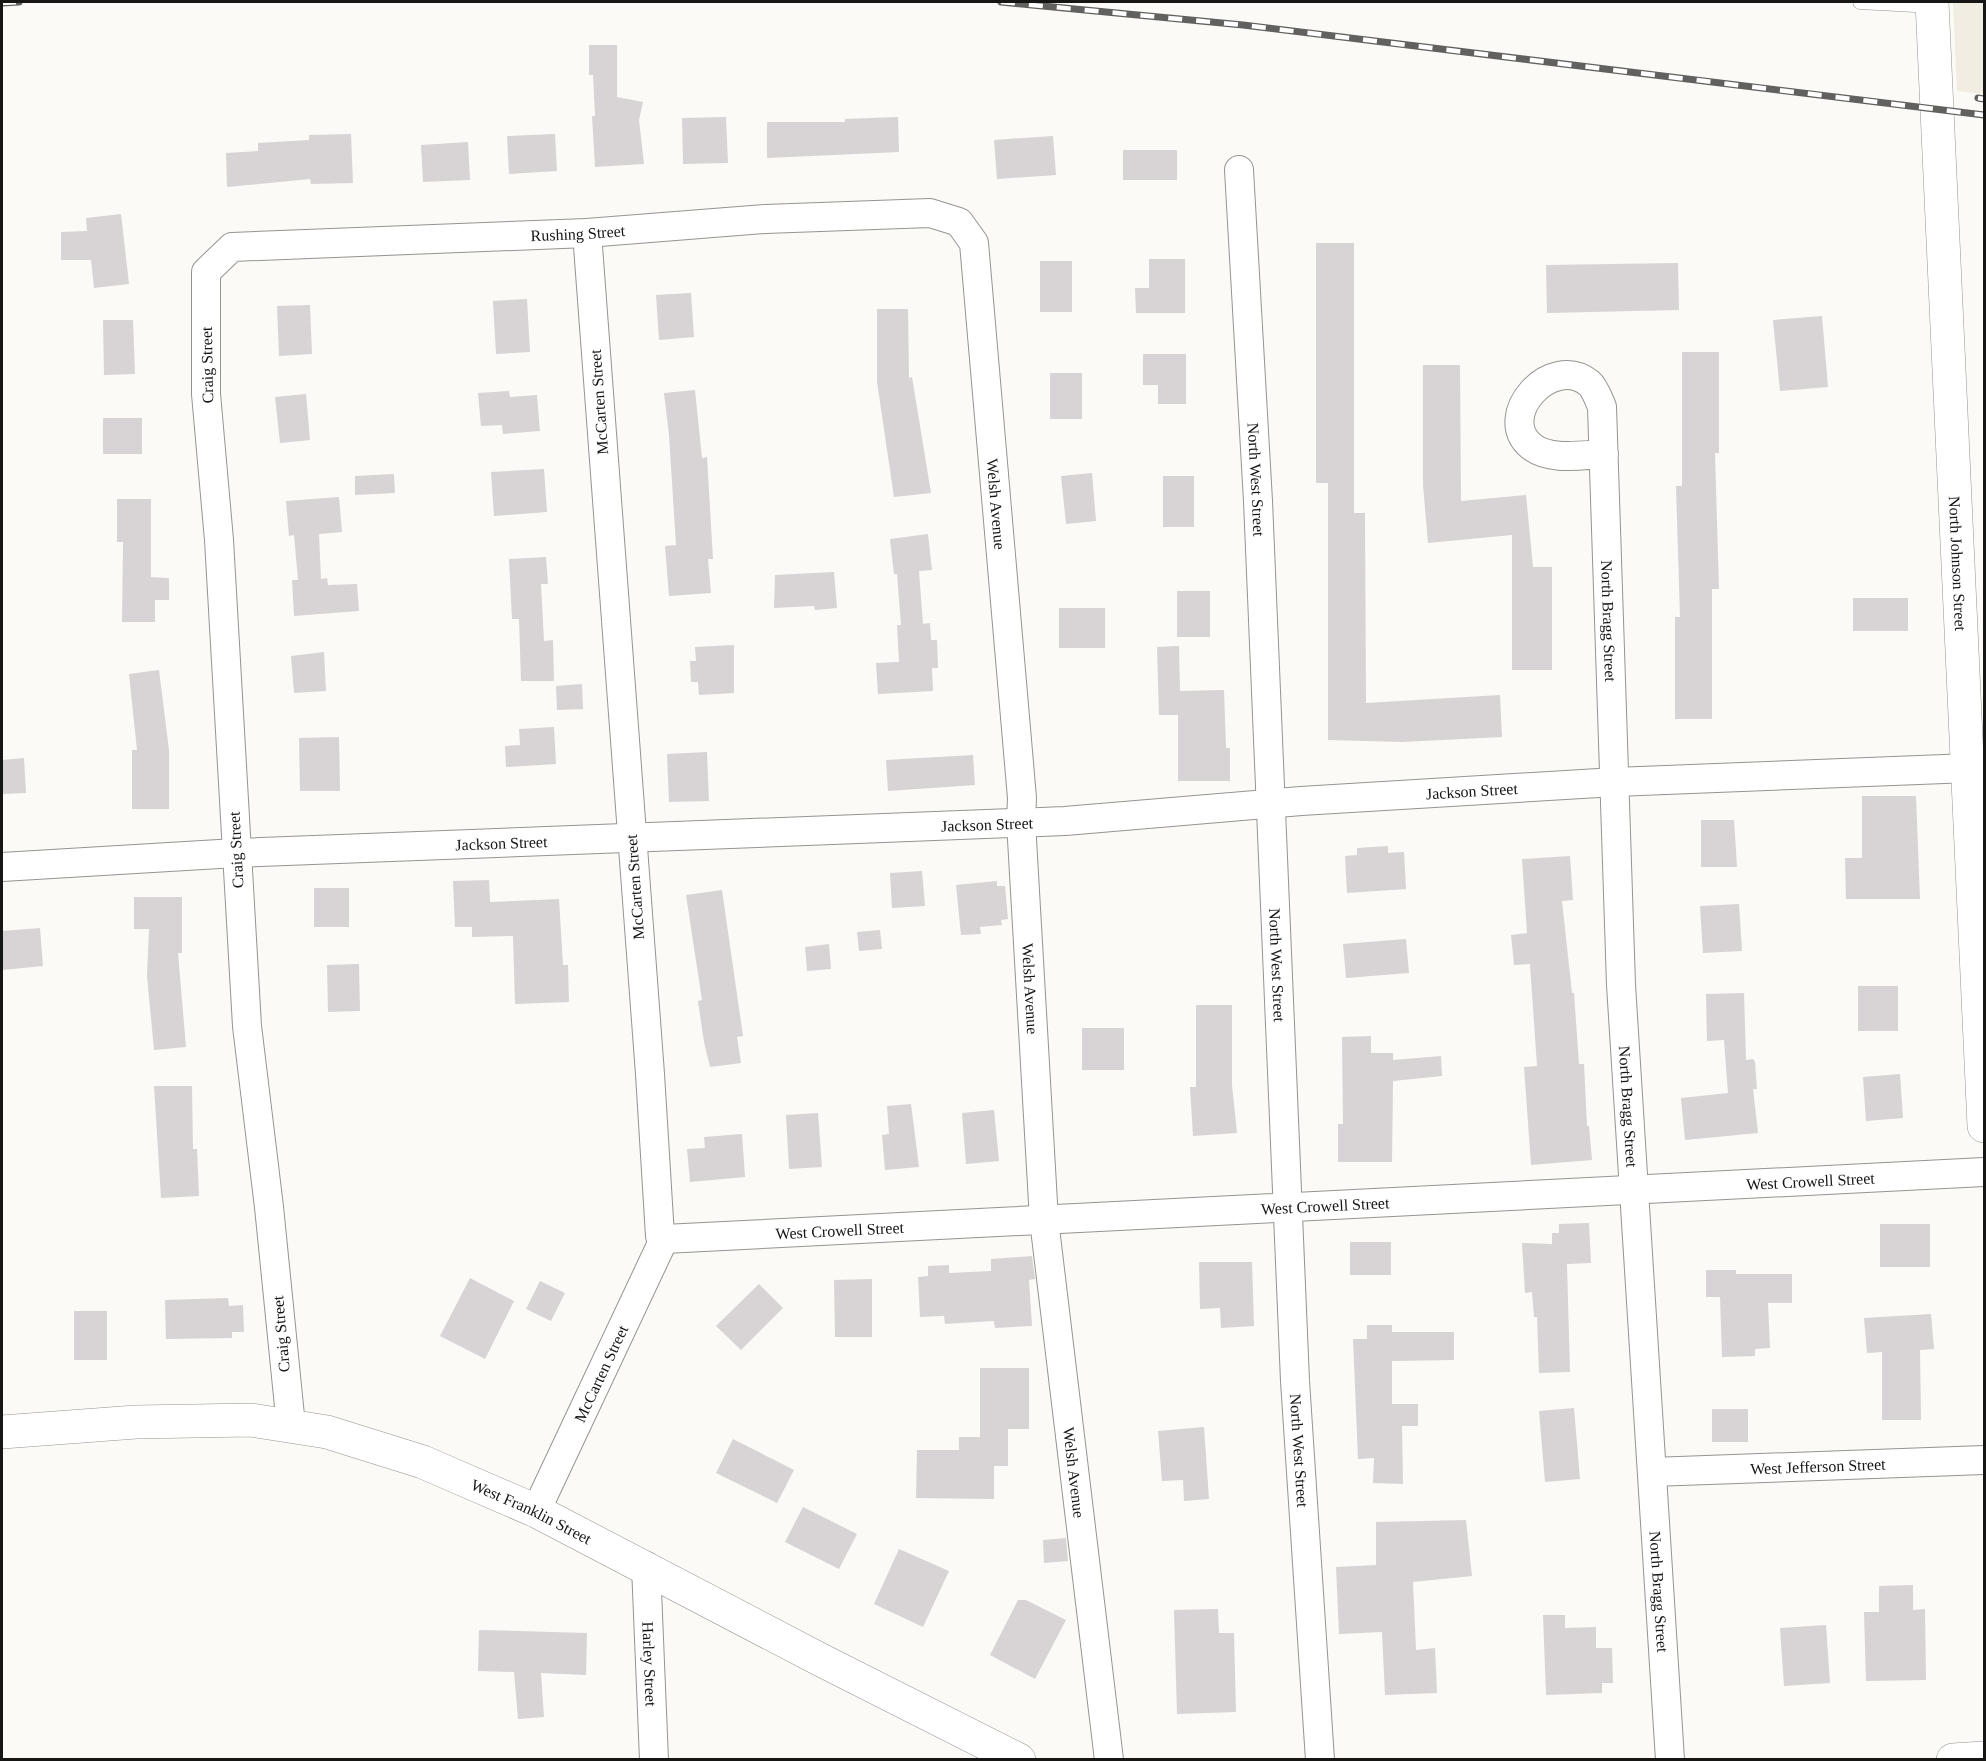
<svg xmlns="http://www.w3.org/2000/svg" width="1986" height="1761" font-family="Georgia,serif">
<rect width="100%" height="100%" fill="#fbfaf6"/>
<path fill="#f1ede2" d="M 1953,2 L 1984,2 L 1984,94 L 1957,91 Z"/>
<path fill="#d8d3d5" d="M 589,45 L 617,45 L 617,97 L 643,102 L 639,120 L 644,164 L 595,167 L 592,116 L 595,116 L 593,75 L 589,75 Z
M 726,117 L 728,163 L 683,164 L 682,118 Z
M 898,117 L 899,152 L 767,158 L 767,122 L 845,122 L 845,119 Z
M 351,134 L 353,183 L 311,184 L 310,179 L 227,187 L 226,153 L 258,151 L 258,143 L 309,140 L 309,135 Z
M 555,134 L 557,171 L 509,174 L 507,136 Z
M 1053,136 L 1056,175 L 997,179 L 994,140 Z
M 468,142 L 470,180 L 423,182 L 421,145 Z
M 1123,150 L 1177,150 L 1177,180 L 1123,180 Z
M 121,214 L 129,284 L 94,288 L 91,260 L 61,260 L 61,232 L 87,231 L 86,218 Z
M 1316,243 L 1354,243 L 1354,513 L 1365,513 L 1366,703 L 1500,695 L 1502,737 L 1402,742 L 1328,740 L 1328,483 L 1316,483 Z
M 1149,259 L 1185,259 L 1185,313 L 1136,313 L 1135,288 L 1149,288 Z
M 1040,261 L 1072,261 L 1072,312 L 1040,312 Z
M 1678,263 L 1679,310 L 1547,313 L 1546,265 Z
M 691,293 L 694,337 L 659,340 L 656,295 Z
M 527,299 L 530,352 L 496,354 L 493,301 Z
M 310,305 L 312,354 L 279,356 L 277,306 Z
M 877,309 L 908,309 L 909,378 L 912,377 L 931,493 L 894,497 L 877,382 Z
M 1822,316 L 1828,387 L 1780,391 L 1773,320 Z
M 103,320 L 133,320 L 135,374 L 104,375 Z
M 1682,352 L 1719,352 L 1719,453 L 1715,453 L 1719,589 L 1712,589 L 1712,719 L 1675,719 L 1675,617 L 1680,617 L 1676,486 L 1682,486 Z
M 1143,354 L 1186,354 L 1186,404 L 1158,404 L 1158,385 L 1143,385 Z
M 1423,365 L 1460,365 L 1461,501 L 1526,495 L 1533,567 L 1552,567 L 1552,670 L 1512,670 L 1512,535 L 1428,543 L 1423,485 Z
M 1050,373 L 1082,373 L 1082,419 L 1050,419 Z
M 695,390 L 702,458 L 707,457 L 713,559 L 708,559 L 711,593 L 669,596 L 665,546 L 676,545 L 669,435 L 664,393 Z
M 509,391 L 510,397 L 537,395 L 540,431 L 503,434 L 502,425 L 481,426 L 478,393 Z
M 306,394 L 310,440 L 280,443 L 275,397 Z
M 103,418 L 142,418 L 142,454 L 103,454 Z
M 544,469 L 547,512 L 494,516 L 491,472 Z
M 1092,473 L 1096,521 L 1066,524 L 1061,476 Z
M 394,474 L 395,493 L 355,495 L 355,476 Z
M 1163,476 L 1194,476 L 1194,527 L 1163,527 Z
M 339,497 L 342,532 L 319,534 L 321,579 L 327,578 L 328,585 L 357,584 L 359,611 L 294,616 L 292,580 L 298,580 L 294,535 L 289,536 L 286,501 Z
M 117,499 L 151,499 L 151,577 L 169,578 L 169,600 L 155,600 L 155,622 L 122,622 L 123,542 L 117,542 Z
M 928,534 L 932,570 L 919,571 L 923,624 L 930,623 L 931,640 L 937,640 L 938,668 L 932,668 L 933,691 L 878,694 L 876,663 L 899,662 L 897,625 L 901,625 L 897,574 L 894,574 L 890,539 Z
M 546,557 L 548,584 L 541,584 L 544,641 L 553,640 L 554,681 L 521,681 L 519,619 L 512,619 L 509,559 Z
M 834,572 L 837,608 L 815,610 L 814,606 L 774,608 L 775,575 Z
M 1177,591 L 1210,591 L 1210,637 L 1177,637 Z
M 1853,598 L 1908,598 L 1908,631 L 1853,631 Z
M 1059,608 L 1105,608 L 1105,648 L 1059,648 Z
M 734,645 L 734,693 L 699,695 L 698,682 L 691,682 L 690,661 L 696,661 L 695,647 Z
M 1179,646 L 1180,691 L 1224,690 L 1226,748 L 1230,748 L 1230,781 L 1178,781 L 1178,715 L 1159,715 L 1157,647 Z
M 324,652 L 326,691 L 294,693 L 291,656 Z
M 159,670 L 169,750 L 169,809 L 132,809 L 132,750 L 137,750 L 129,674 Z
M 582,684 L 583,709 L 557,710 L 556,686 Z
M 554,727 L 556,764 L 506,767 L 505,746 L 520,745 L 519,729 Z
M 339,737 L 340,791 L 300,791 L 299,738 Z
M 707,752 L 709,801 L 669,802 L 667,754 Z
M 973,755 L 975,785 L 888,791 L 886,760 Z
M 24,758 L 26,793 L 2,794 L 2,760 Z
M 1862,796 L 1916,796 L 1920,899 L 1846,899 L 1845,858 L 1862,858 Z
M 1701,820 L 1734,820 L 1737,867 L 1701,867 Z
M 1388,846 L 1388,853 L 1404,852 L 1406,889 L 1347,893 L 1345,856 L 1357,855 L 1357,848 Z
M 1570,856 L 1573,900 L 1562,901 L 1572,993 L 1574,993 L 1579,1064 L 1584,1064 L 1587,1126 L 1589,1126 L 1592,1160 L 1531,1165 L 1524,1067 L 1537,1066 L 1530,964 L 1514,965 L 1511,935 L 1527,933 L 1522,859 Z
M 922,871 L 925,906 L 892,908 L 890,873 Z
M 489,880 L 490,902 L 559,899 L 563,965 L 568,965 L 569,1002 L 515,1004 L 513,936 L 472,937 L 472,927 L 455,927 L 453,881 Z
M 997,881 L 997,886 L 1005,886 L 1008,919 L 1001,920 L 1002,925 L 980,927 L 981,934 L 961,935 L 956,885 Z
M 314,888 L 349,888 L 349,927 L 314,927 Z
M 722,890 L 743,1036 L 737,1037 L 741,1063 L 710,1067 L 704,1042 L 698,1001 L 702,1000 L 686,895 Z
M 134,897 L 182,897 L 182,953 L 178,953 L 186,1047 L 154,1050 L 147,976 L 149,929 L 134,929 Z
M 1739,904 L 1742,951 L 1703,953 L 1700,906 Z
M 40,928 L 43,966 L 2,970 L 2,931 Z
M 880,930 L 882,949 L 859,951 L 857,932 Z
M 1406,939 L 1409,973 L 1346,978 L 1343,944 Z
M 829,944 L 831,969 L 807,971 L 805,947 Z
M 359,964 L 360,1011 L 328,1012 L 327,965 Z
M 1858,986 L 1898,986 L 1898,1031 L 1858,1031 Z
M 1744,993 L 1746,1060 L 1753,1059 L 1755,1062 L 1757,1089 L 1753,1089 L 1758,1133 L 1685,1140 L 1681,1098 L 1728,1093 L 1724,1040 L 1707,1041 L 1706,994 Z
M 1196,1005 L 1232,1005 L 1232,1085 L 1237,1133 L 1193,1136 L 1190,1087 L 1196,1087 Z
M 1082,1028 L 1124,1028 L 1124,1070 L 1082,1070 Z
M 1371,1036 L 1371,1053 L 1393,1053 L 1393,1060 L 1441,1056 L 1442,1076 L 1393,1081 L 1392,1162 L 1338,1162 L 1338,1124 L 1343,1124 L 1342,1037 Z
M 1900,1074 L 1903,1118 L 1866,1121 L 1863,1077 Z
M 154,1086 L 192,1086 L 193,1149 L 197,1149 L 199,1196 L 161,1198 Z
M 911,1104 L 919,1167 L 885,1170 L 882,1135 L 889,1134 L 887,1106 Z
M 994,1110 L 999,1161 L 966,1164 L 962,1113 Z
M 818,1113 L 822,1167 L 789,1169 L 786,1115 Z
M 742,1134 L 745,1177 L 690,1182 L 687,1149 L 705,1148 L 704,1137 Z
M 1589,1223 L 1591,1263 L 1567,1264 L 1570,1372 L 1539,1373 L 1537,1317 L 1534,1317 L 1532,1292 L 1525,1293 L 1522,1243 L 1552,1244 L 1552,1233 L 1559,1233 L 1559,1224 Z
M 1880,1224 L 1930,1224 L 1930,1267 L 1880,1267 Z
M 1350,1242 L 1391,1242 L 1391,1275 L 1350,1275 Z
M 1032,1256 L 1035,1279 L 1029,1280 L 1032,1326 L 995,1328 L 994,1321 L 945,1324 L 944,1316 L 920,1317 L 918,1277 L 928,1276 L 928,1266 L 949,1265 L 949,1273 L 991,1271 L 991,1259 Z
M 1199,1262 L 1252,1262 L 1254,1326 L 1221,1328 L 1220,1308 L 1200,1309 Z
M 1706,1270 L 1736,1270 L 1736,1274 L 1792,1274 L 1792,1303 L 1768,1303 L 1770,1348 L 1755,1349 L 1755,1356 L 1722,1357 L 1720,1297 L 1706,1297 Z
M 470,1278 L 514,1301 L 485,1359 L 440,1336 Z
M 872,1279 L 872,1337 L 835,1337 L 834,1280 Z
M 540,1281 L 565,1293 L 551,1321 L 526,1309 Z
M 759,1284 L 783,1308 L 741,1350 L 716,1326 Z
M 228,1298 L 229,1306 L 243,1305 L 244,1332 L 232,1332 L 232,1338 L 166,1339 L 165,1300 Z
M 74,1311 L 107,1311 L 107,1360 L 74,1360 Z
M 1931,1314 L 1934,1349 L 1920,1350 L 1921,1420 L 1882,1420 L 1882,1352 L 1867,1353 L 1864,1318 Z
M 1367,1325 L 1392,1325 L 1392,1332 L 1454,1332 L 1454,1360 L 1392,1361 L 1392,1404 L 1418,1404 L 1418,1426 L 1402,1426 L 1403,1484 L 1373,1483 L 1374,1458 L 1358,1459 L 1353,1339 L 1367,1339 Z
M 980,1368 L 1029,1368 L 1029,1429 L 1008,1429 L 1008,1466 L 994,1466 L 994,1499 L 916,1498 L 917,1450 L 959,1450 L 959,1437 L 980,1437 Z
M 1574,1408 L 1580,1479 L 1545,1482 L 1539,1411 Z
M 1712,1409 L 1748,1409 L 1748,1442 L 1712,1442 Z
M 1204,1427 L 1209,1499 L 1184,1501 L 1183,1480 L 1162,1481 L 1158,1431 Z
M 733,1439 L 794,1470 L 777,1503 L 716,1473 Z
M 803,1507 L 857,1534 L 839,1569 L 785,1542 Z
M 1466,1520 L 1472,1576 L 1413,1582 L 1416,1650 L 1435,1648 L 1437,1693 L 1385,1695 L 1382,1632 L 1339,1634 L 1336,1567 L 1376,1565 L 1376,1522 Z
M 1066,1538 L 1068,1561 L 1044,1563 L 1043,1540 Z
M 899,1549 L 949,1571 L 923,1627 L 874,1604 Z
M 1913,1585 L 1913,1610 L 1925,1609 L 1926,1680 L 1866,1681 L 1864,1612 L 1879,1612 L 1879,1586 Z
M 1018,1600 L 1026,1600 L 1066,1620 L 1035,1679 L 990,1655 Z
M 1218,1609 L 1219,1633 L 1234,1633 L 1236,1712 L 1177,1714 L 1174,1610 Z
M 1543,1615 L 1565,1615 L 1565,1628 L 1596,1627 L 1596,1648 L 1612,1648 L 1613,1683 L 1602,1683 L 1602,1693 L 1546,1695 Z
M 1826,1625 L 1830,1683 L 1784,1686 L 1780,1628 Z
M 479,1630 L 587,1633 L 586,1675 L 541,1673 L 544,1717 L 518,1719 L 514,1672 L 478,1671 Z"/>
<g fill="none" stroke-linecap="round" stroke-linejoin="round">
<g stroke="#959490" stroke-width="15">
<path id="service" d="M 1860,2 L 1933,6"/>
</g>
<g stroke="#959490" stroke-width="30">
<g id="minor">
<path id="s1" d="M 1239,170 L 1258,501 L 1295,1381 L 1320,1760"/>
<path id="s2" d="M 1604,454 C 1582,455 1549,461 1531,446 C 1495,416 1551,353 1589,383 C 1595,388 1599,400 1602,407 L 1621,985 L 1670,1760"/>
<path id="s3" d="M 2,867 L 236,853 L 1065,821 L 1301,801 L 1615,782 L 1970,768"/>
<path id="s4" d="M 664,1239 L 1984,1172"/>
<path id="s5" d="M 291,1426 L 269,1207 L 247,1026 L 219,540 L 206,394 L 206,272 L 232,247 L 587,233 L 765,219 L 930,213 L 959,222 L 974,243 L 1022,798 L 1021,822 L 1044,1220 L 1109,1760"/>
<path id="s6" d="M 1652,1472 L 1984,1460"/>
<path id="s7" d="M 536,1511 L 664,1239 L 660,1236 L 650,1074 L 587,233"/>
<path id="s8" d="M 646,1566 L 654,1760"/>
</g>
</g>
<g stroke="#959490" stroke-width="34">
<g id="secondary">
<path id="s9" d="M 1932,2 L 1984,1126"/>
<path id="s10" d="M 2,1432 L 136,1422 L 251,1420 L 327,1432 L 423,1462 L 536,1511 L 821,1660 L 1019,1760"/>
<path d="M 1953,1760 L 1984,1758"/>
</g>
</g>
<use href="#service" stroke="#fff" stroke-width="14"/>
<use href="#minor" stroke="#fff" stroke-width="28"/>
<use href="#secondary" stroke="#fff" stroke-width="33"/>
<g stroke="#61615f" stroke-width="7">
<path id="rail" d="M 1001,2 L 1243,25 L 1984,115
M 2,3 L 19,2
M 1978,98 L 1984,99"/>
</g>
<use href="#rail" stroke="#fff" stroke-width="4.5" stroke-dasharray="14" stroke-linecap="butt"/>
</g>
<g text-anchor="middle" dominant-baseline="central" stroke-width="6" stroke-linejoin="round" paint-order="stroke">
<g font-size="16" fill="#161615" stroke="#fff">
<text stroke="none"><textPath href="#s5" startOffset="1540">Rushing Street</textPath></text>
<text transform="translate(207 365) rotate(-91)">Craig Street</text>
<text transform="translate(599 402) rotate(-94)">McCarten Street</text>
<text stroke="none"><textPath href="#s1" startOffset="310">North West Street</textPath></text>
<text stroke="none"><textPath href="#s5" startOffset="2211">Welsh Avenue</textPath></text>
<text stroke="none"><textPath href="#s9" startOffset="562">North Johnson Street</textPath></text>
<text stroke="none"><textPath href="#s2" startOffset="441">North Bragg Street</textPath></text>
<text stroke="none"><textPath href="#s3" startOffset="1472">Jackson Street</textPath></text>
<text stroke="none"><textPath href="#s3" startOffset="986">Jackson Street</textPath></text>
<text stroke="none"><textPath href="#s3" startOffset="500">Jackson Street</textPath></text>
<text transform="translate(236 850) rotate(-93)">Craig Street</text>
<text transform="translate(635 887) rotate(-94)">McCarten Street</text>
<text stroke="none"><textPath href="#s1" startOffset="796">North West Street</textPath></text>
<text stroke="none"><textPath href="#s5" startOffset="2697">Welsh Avenue</textPath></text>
<text stroke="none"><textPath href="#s2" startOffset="927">North Bragg Street</textPath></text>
<text stroke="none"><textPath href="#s4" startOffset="1148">West Crowell Street</textPath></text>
<text stroke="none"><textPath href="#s4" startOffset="662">West Crowell Street</textPath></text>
<text stroke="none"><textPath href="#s4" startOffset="176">West Crowell Street</textPath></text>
<text transform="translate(281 1334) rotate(-95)">Craig Street</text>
<text stroke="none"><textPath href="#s7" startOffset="152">McCarten Street</textPath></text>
<text stroke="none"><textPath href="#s1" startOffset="1282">North West Street</textPath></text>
<text stroke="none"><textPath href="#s6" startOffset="166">West Jefferson Street</textPath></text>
<text stroke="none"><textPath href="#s5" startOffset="3183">Welsh Avenue</textPath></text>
<text stroke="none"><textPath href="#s10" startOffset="546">West Franklin Street</textPath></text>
<text stroke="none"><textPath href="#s2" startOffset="1413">North Bragg Street</textPath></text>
<text stroke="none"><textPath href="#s8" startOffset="98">Harley Street</textPath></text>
</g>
</g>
<rect width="1986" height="1761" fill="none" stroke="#161615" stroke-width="6"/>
</svg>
